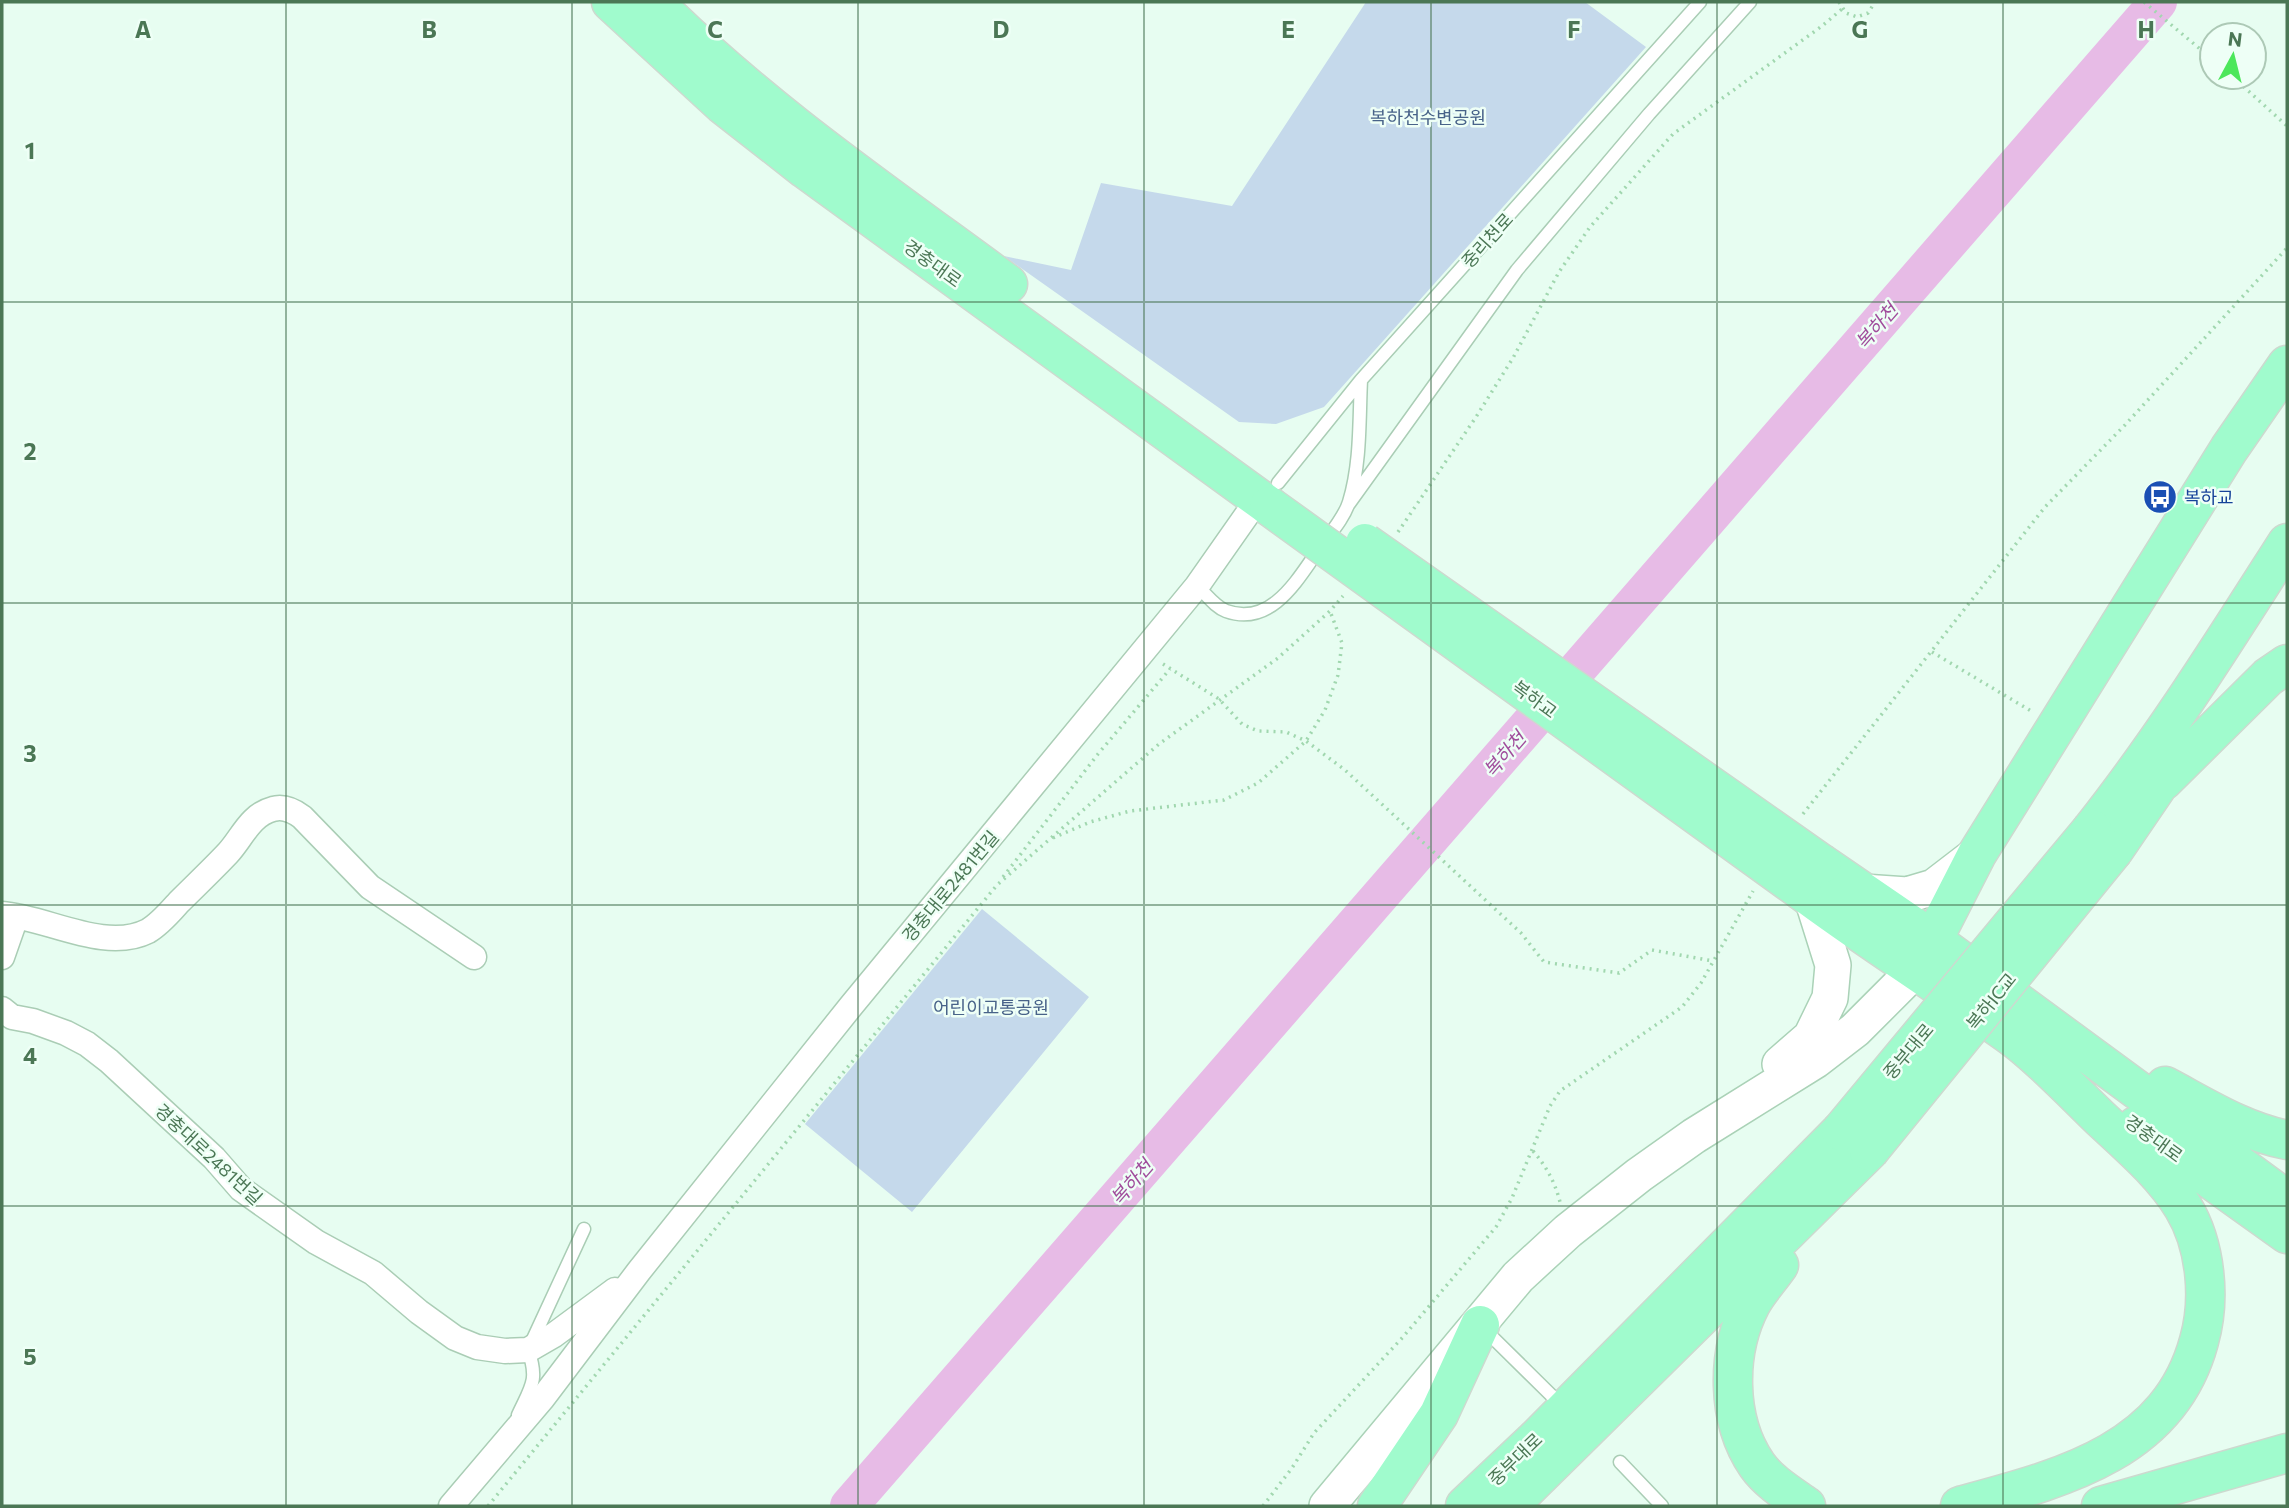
<svg xmlns="http://www.w3.org/2000/svg" width="2289" height="1508" font-family="Commissioner,'Noto Sans KR',sans-serif">
<rect width="100%" height="100%" fill="#e7fdf1"/>
<path fill="#c5d9eb" d="M 1366,2 L 1585,2 L 1646,47 L 1324,407 L 1276,424 L 1239,422 L 1004,256 L 1071,270 L 1101,183 L 1232,206 Z
M 982,909 L 1089,997 L 912,1212 L 805,1124 Z"/>
<g fill="none" stroke-linecap="round" stroke-linejoin="round">
<path stroke="#e7bbe6" stroke-width="38" d="M 849,1506 L 2158,2"/>
<g stroke="#aacdb5" stroke-width="15">
<path id="lane" d="M 1278,483 L 1361,380 L 1700,2
M 1348,505 L 1517,270 L 1649,114 L 1750,2
M 1197,586 C 1206,594 1215,607 1226,611 C 1270,627 1296,582 1317,552 C 1327,537 1344,519 1349,502 C 1361,463 1359,420 1361,380
M 1485,1330 L 1552,1396
M 518,1415 C 531,1387 539,1380 528,1350 L 584,1229
M 1620,1462 L 1662,1506"/>
</g>
<g stroke="#aacdb5" stroke-width="27">
<path id="street" d="M 2,914 C 46,917 105,953 148,931 C 160,924 170,912 179,902 C 195,886 212,870 228,853 C 242,838 250,815 273,809 C 283,806 294,811 302,817 L 370,887 L 474,957
M 2,957 L 16,917
M 2,1009 L 12,1017 L 33,1021 L 66,1033 L 87,1044 L 109,1061 L 214,1158 L 241,1189 L 316,1242 L 373,1273 L 419,1312 L 455,1338 L 477,1347 L 505,1351 L 528,1350 L 554,1335 L 615,1290
M 451,1506 L 542,1399 L 639,1271 L 851,1006 L 1197,586 L 1258,499"/>
</g>
<g stroke="#aad2b7" stroke-width="38">
<path id="secondary" d="M 1863,892 L 1907,895 L 1934,887 L 1977,854
M 1780,1064 L 1811,1037 L 1830,998 L 1833,965 L 1812,898
M 1327,1506 L 1518,1277 L 1568,1231 L 1639,1175 L 1694,1136 L 1816,1060 L 1855,1030 L 1915,970 L 1929,946"/>
</g>
<g stroke="#cdd9cf" stroke-width="41">
<path id="primary" d="M 611,2 L 722,104 L 805,169 L 1269,506
M 654,2 C 761,109 886,194 1008,284
M 2163,781 L 2268,677 L 2287,664
M 2092,829 C 2164,738 2225,640 2287,543
M 2114,850 L 2176,759
M 1822,864 L 1933,940 L 2287,1200
M 1802,891 C 1854,930 1909,965 1963,1003 C 1982,1016 2001,1028 2019,1042 C 2048,1065 2074,1093 2100,1118 C 2130,1146 2162,1173 2183,1207 C 2206,1245 2211,1299 2199,1341 C 2169,1453 2059,1479 1960,1506
M 1933,940 L 1977,854 L 2229,449 L 2287,365
M 2165,1086 C 2205,1107 2242,1131 2287,1140
M 2136,1126 L 2287,1234
M 1779,1265 C 1770,1278 1758,1291 1751,1304 C 1726,1352 1726,1420 1757,1465 C 1769,1482 1789,1494 1806,1506
M 1377,1506 L 1439,1414 L 1480,1325
M 1465,1506 L 1537,1438 L 1841,1131
M 1509,1506 L 1869,1151
M 2101,1506 L 2287,1453"/>
</g>
<path stroke="#a1d7af" stroke-width="3.5" stroke-dasharray="2 5" stroke-linecap="butt" d="M 1839,2 L 1846,13 L 1857,17 L 1868,13 L 1875,2
M 2144,2 L 2212,59
M 2233,77 L 2287,126
M 1398,532 L 1476,417 L 1513,358 L 1559,272 L 1590,227 L 1673,134 L 1822,26 L 1842,9
M 1932,652 L 2031,711
M 1163,664 L 1219,699 L 1242,724 L 1258,731 L 1286,732 L 1306,741 L 1345,770 L 1521,933 L 1544,962 L 1619,973 L 1652,950 L 1713,961
M 1803,814 L 2045,507 L 2125,425 L 2287,248
M 1053,838 L 1090,822 L 1130,811 L 1224,800 L 1258,783 L 1306,741 L 1325,710 L 1338,675 L 1342,643 L 1330,611
M 1003,877 L 1098,754 L 1170,669
M 1533,1151 C 1546,1166 1555,1182 1560,1202
M 488,1506 L 997,885 L 1159,744 L 1278,658 L 1330,611 L 1343,596
M 1263,1506 L 1292,1468 L 1314,1433 L 1403,1337 L 1496,1227 L 1512,1198 L 1550,1106 L 1560,1091 L 1682,1007 L 1701,983 L 1753,891"/>
<use href="#lane" stroke="#fff" stroke-width="12"/>
<use href="#street" stroke="#fff" stroke-width="24"/>
<use href="#secondary" stroke="#fff" stroke-width="35"/>
<use href="#primary" stroke="#a0fbcd" stroke-width="38"/>
<g stroke="#cdd9cf" stroke-width="41" stroke-linecap="butt">
<path id="primary-bridge" d="M 1269,506 L 1802,891
M 1365,543 L 1822,864
M 1841,1131 L 2092,829
M 1869,1151 L 2114,850"/>
</g>
<use href="#primary-bridge" stroke="#a0fbcd" stroke-width="38"/>
</g>
<path fill="none" stroke="#4b7755" stroke-width="2" stroke-opacity="0.55" d="M 286,2 L 286,1506M 572,2 L 572,1506M 858,2 L 858,1506M 1144,2 L 1144,1506M 1431,2 L 1431,1506M 1717,2 L 1717,1506M 2003,2 L 2003,1506M 2,302 L 2287,302M 2,603 L 2287,603M 2,905 L 2287,905M 2,1206 L 2287,1206"/>
<defs>
<g id="bus-disc" transform="scale(1.75)"><circle r="9.5" fill="#1a4fb4" stroke="#eefff6"/><path d="M-5-6H5V4H4V6H2V4H-2V6H-4V4H-5ZM-3.5-4V0h7V-4ZM-3.5 1.2v1.5H-2V1.2ZM2 1.2v1.5H3.5V1.2Z" fill="#fff"/></g>
</defs>
<g fill-rule="evenodd">
<use href="#bus-disc" x="2160" y="497"/>
</g>
<g text-anchor="middle" dominant-baseline="central" stroke-width="5" stroke-linejoin="round" paint-order="stroke">
<g font-size="18" fill="#486389" stroke="#eefff6">
<text x="1428" y="117">복하천수변공원</text>
<text x="991" y="1007">어린이교통공원</text>
</g>
<g font-size="18" fill="#4b7755" stroke="#eefff6">
<text transform="translate(1487 240) rotate(-48)">중리천로</text>
<text transform="translate(933 263) rotate(36)">경충대로</text>
<text transform="translate(1535 699) rotate(36)">복하교</text>
<text transform="translate(950 886) rotate(-50)">경충대로2481번길</text>
<text transform="translate(1991 1001) rotate(-51)">복하IC교</text>
<text transform="translate(1908 1051) rotate(-50)">중부대로</text>
<text transform="translate(2154 1138) rotate(36)">경충대로</text>
<text transform="translate(209 1154) rotate(43)">경충대로2481번길</text>
<text transform="translate(1515 1459) rotate(-44)">중부대로</text>
</g>
<g font-size="18" fill="#164399" stroke="#eefff6" text-anchor="start">
<text x="2184" y="497">복하교</text>
</g>
<g font-size="19" font-style="italic" fill="#a04d9c" stroke="#eefff6">
<text transform="translate(1876 326) rotate(-49)">복하천</text>
<text transform="translate(1504 754) rotate(-49)">복하천</text>
<text transform="translate(1131 1182) rotate(-49)">복하천</text>
</g>
</g>
<g font-size="23" text-anchor="middle" font-weight="bold" fill="#4b7755" stroke="#eefff6" stroke-width="5" stroke-linejoin="round" paint-order="stroke">
<text x="143" y="38">A</text>
<text x="429" y="38">B</text>
<text x="715" y="38">C</text>
<text x="1001" y="38">D</text>
<text x="1288" y="38">E</text>
<text x="1574" y="38">F</text>
<text x="1860" y="38">G</text>
<text x="2146" y="38">H</text>
<text x="30" y="159">1</text>
<text x="30" y="460">2</text>
<text x="30" y="762">3</text>
<text x="30" y="1064">4</text>
<text x="30" y="1365">5</text>
</g>
<rect width="2289" height="1508" fill="none" stroke="#4b7755" stroke-width="7"/>
<g transform="translate(2233 56) rotate(7)"><circle r="33" fill="#eefff6" stroke="#adc9b6" stroke-width="2"/>
<path d="M0-5L12 26L0 18L-12 26Z" fill="#4ce75b"/>
<text y="-10" font-size="19" font-weight="bold" text-anchor="middle" fill="#4b7755">N</text>
</g>
</svg>
